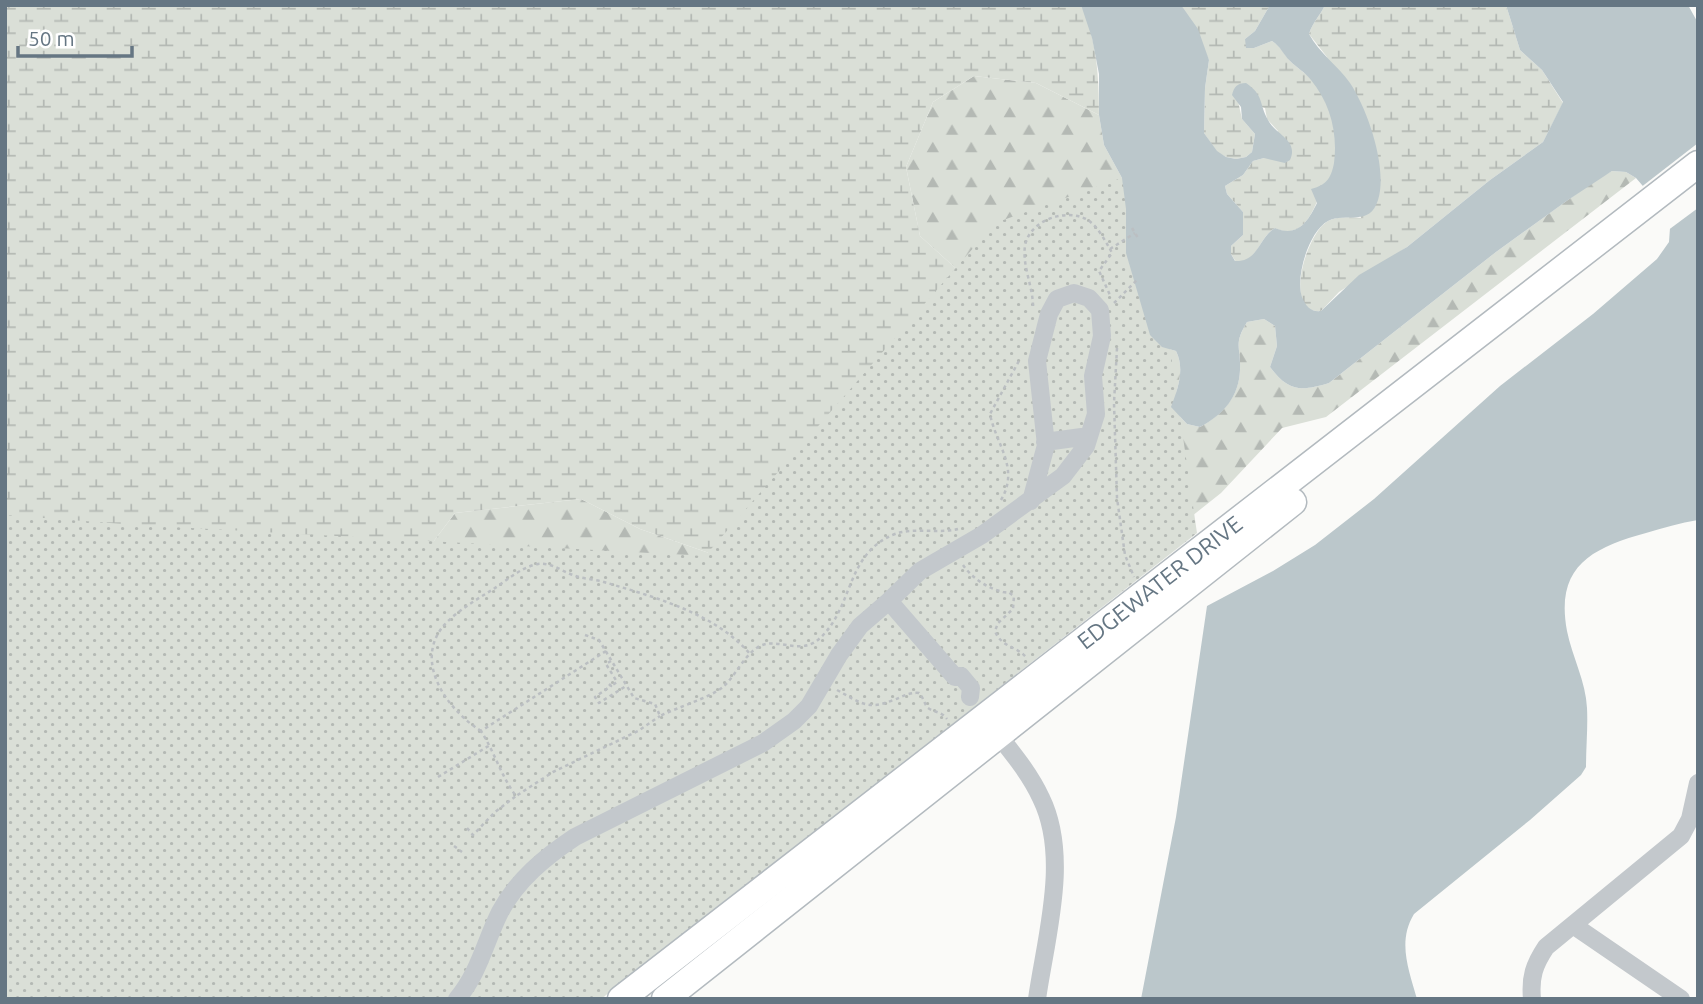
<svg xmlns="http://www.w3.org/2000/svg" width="1703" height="1004" font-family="Ubuntu,sans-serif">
<defs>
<pattern id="forest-firs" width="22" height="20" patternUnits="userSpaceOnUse" patternTransform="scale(1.75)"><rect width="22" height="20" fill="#dadfd7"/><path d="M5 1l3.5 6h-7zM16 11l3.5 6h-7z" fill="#b4b9b4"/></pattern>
<pattern id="wetland-marsh" width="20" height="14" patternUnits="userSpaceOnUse" patternTransform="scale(1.75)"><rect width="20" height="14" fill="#dadfd7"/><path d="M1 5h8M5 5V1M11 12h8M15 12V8" fill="none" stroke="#b4b9b4"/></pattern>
<pattern id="park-dots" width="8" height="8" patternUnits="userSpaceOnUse" patternTransform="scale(1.75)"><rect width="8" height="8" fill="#dadfd7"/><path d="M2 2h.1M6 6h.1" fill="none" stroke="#b4b9b4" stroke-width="1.8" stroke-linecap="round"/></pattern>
</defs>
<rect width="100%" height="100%" fill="#fafaf8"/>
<path fill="url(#forest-firs)" d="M 974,76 L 1036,83 L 1099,115 L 1104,145 L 1122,178 L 1126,209 L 1126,253 L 1150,335 L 1162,347 L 1176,351 C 1185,369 1178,389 1171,407 L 1187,424 L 1200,427 C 1222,415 1239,397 1240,370 C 1241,347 1233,345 1247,322 L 1264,319 L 1275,326 L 1277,346 L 1270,367 C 1288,391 1300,392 1329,383 L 1496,252 L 1594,181 L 1612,171 L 1626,172 L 1636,178 L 1326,417 L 1282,428 L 1221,493 L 1143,555 L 1124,303 L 1115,262 L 1109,215 L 1082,198 L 1024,227 L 1013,248 L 1028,283 L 1026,336 L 999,379 L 984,411 L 1001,489 L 971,516 L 943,522 L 901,519 L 866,526 L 840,569 L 832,608 L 803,639 L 762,634 L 608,573 L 539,559 L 504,567 L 440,600 L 418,640 L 426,735 L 445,775 L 471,785 L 507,872 L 525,898 L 545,889 L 556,855 L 604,817 L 727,756 L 762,776 L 782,823 L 758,855 L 573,999 L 5,999 L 5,679 L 25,687 L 270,713 L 364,739 L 381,611 L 455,513 L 581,499 L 640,529 L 732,561 L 925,412 L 984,317 L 972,283 L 920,236 L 906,167 L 933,102 Z"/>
<path fill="url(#wetland-marsh)" d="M 5,5 L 1081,5 C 1097,40 1099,77 1099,115 L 1036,83 L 974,76 L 933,102 L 906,167 L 920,236 L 972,283 L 732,561 L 640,529 L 581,499 L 455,513 L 381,611 L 5,679 Z
M 1181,5 L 1270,5 L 1255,31 L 1245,39 L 1254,48 L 1272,41 C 1281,47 1283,53 1290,61 C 1295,66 1301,70 1307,75 C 1319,86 1329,106 1333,122 C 1336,138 1338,162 1331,177 C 1328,182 1324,185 1322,190 C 1313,211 1303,241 1275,228 C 1258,238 1259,262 1236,262 L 1231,254 L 1231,246 L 1243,235 L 1243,212 L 1227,194 L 1225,186 L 1243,175 L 1253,161 L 1264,158 L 1278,131 L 1267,119 L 1265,108 L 1238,101 L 1242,119 L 1255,134 L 1252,152 L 1246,157 L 1236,159 L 1226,157 L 1217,152 L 1204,133 L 1205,88 L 1209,60 Z
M 1325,5 L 1506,5 L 1520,50 L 1542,70 L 1563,103 L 1543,142 L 1490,180 L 1407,247 L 1339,292 L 1321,311 C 1282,315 1306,233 1328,221 C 1337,216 1351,217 1361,218 L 1327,57 L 1309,34 C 1312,23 1320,16 1325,5 Z"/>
<path fill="url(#park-dots)" d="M 1144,170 L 1197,533 L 601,999 L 5,999 L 5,515 L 136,525 L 705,556 L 995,223 Z"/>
<path fill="#bbc7cb" d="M 1081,5 L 1181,5 L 1198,29 L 1209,60 L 1205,88 L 1204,133 L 1217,151 L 1226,157 L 1236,159 L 1246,157 L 1252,152 L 1255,134 L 1242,119 L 1241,107 L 1232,95 C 1234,87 1237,83 1246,83 C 1264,95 1259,104 1268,120 C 1276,135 1299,140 1290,160 L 1285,163 L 1264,158 L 1253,161 L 1243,175 L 1225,186 L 1227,194 L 1243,212 L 1243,235 L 1231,246 L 1231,254 L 1235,261 C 1259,262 1258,238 1275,228 C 1298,238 1308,221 1317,203 L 1311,189 C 1326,185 1331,179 1334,163 C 1338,133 1330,103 1311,80 C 1305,72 1297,68 1290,61 C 1283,54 1281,47 1272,41 L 1254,48 L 1246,48 L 1245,39 L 1255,31 L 1270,5 L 1325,5 C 1320,16 1312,23 1309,34 C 1319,53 1338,66 1350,83 C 1368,110 1388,169 1378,200 C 1370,227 1346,212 1328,221 C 1309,231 1295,277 1302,297 C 1306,307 1311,312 1321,311 L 1359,275 L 1407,247 L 1490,180 L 1543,142 L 1563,102 L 1542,70 L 1520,50 L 1506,5 L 1688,5 L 1698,23 L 1698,520 C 1680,523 1663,528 1646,533 C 1591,548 1555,567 1567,631 C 1572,656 1586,682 1587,708 C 1588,727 1586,748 1586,767 L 1581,775 L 1530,820 L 1414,914 C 1397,942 1409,970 1417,999 L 1141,999 L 1176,817 L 1207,606 L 1273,571 L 1315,545 L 1374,499 L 1500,386 L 1593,314 L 1657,259 L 1669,242 L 1670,228 L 1648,192 L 1636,178 L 1626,172 L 1612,171 L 1568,200 L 1496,252 L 1329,383 C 1300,392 1288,391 1270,367 L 1277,346 L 1275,326 L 1264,319 L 1247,322 C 1233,345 1241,346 1240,370 C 1239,397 1223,415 1200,427 L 1187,424 L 1171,407 C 1178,389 1185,369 1176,351 L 1162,347 L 1150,335 L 1126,253 L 1126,209 L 1122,178 L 1104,145 L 1099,115 L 1099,74 L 1092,38 Z"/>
<path fill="#fafaf8" d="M 1698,143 L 1698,208 L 1667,231 L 1640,188 Z"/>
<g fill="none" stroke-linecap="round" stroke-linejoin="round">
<g stroke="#b3babf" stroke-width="29">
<g id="secondary">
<path id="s1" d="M 621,999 L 1698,164"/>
<path d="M 665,999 L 1293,502"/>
</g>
</g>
<path stroke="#bbbfc2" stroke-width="2.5" stroke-dasharray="3.5 3.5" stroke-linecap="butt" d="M 1132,228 L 1138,238
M 1110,249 L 1135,233
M 1114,303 L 1138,279
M 1033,306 C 1033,287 1022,265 1025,246 C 1029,221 1064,208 1086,219 C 1097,225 1104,239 1110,249 L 1112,253 L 1099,271 L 1110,295
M 1117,348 L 1114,403 L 1117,498 L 1125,555 L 1134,577
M 1001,500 C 1020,468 996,445 990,414 L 1020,359
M 963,565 C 972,578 987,588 1003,592 C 1013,594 1005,590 1014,596 L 1013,609 L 998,623 L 995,631 C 1001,647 1016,646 1026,657
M 585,635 L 599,640 L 634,698 L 655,704 L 660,716 C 676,708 711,697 723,687 C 736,675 743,657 758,647 C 776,636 800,656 819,639 C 854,608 845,553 895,534 C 915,527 938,534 958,529
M 606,651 L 481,731 C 495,753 501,776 516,796 L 553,772 L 638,731 L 660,716
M 611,661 L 606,664 L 617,682 L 611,686
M 609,684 L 611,686 L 595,697 L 599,703 L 626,686
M 837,690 C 859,702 868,711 893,700 C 903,697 908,692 919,693 C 924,698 924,704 928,708 C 935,713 941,711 947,719
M 481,731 C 446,709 410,658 448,621 C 461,609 477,599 492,590 C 506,581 521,567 538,564 C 551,562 561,571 573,575 C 582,579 594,579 604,582 C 654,597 715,613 750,654
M 438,777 L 490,745
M 467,828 L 473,835 L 495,812 L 516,796
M 454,846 L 462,852"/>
<path stroke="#c3c8cc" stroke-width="18" d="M 1045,442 L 1089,436
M 889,601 L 920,571 L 982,535 L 1063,476 L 1086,446 L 1096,414 L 1093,376 L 1102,336 L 1100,310 L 1089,298 L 1074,293 L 1057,299 L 1049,314 L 1037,361 L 1046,445 L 1031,501
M 992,727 C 1010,750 1029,772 1041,798 C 1070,857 1046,936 1037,999
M 1573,925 L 1681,999
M 457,999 C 479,973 485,942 500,912 C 517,880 545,857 575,837 L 763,743 L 794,721 L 809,706 L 839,655 L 860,626 L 889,601 L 955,677 L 961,676 L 971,688 L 970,697
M 1532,999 C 1530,977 1534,965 1546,947 L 1681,836 L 1690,819 L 1698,783"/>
<use href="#secondary" stroke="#fff" stroke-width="26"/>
</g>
<g text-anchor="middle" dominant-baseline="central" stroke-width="7" stroke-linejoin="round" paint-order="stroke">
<g font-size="23" fill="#657683" stroke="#fff">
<text stroke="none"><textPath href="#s1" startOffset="681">EDGEWATER DRIVE</textPath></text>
</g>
</g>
<rect width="1703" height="1004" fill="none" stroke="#657683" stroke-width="14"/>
<path d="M18 46v10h114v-10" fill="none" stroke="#657683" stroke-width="3.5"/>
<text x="28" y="46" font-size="21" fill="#657683" stroke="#ffffff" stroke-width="5" paint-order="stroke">50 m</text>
</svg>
